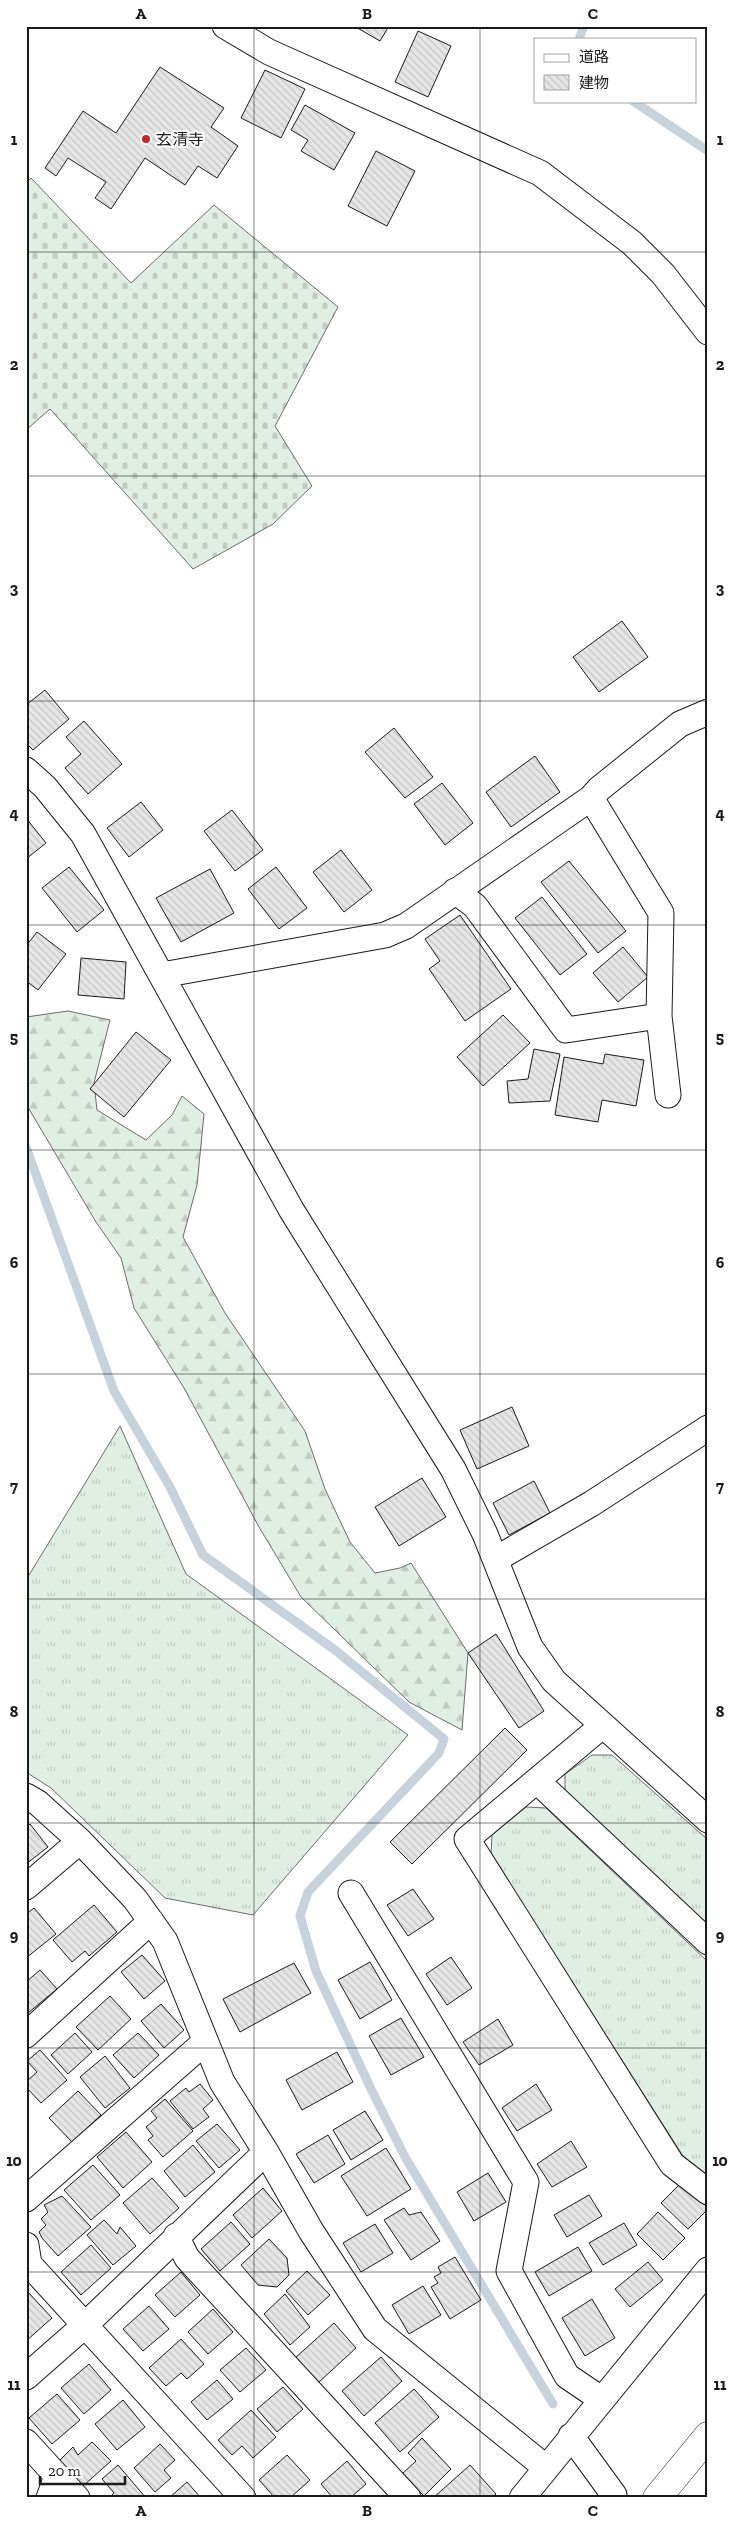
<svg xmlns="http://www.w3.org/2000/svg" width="734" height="2524" font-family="'Zilla Slab','Noto Sans JP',serif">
<defs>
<pattern id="grass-tufts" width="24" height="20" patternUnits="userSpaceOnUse" patternTransform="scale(1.25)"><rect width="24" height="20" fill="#e0efe3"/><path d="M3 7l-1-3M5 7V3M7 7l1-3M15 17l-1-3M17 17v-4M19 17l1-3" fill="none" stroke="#c0ccc2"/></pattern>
<pattern id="forest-firs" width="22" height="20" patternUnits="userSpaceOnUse" patternTransform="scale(1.25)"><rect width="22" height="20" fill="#e0efe3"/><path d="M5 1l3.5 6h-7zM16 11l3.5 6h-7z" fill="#c0ccc2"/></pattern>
<pattern id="cemetery-stones" width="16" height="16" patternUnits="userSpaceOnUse" patternTransform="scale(1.25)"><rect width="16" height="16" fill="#e0efe3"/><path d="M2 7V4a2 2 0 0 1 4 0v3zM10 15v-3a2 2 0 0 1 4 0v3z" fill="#c0ccc2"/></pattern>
<pattern id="building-back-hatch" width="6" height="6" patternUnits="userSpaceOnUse" patternTransform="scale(1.25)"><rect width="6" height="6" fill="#e6e6e6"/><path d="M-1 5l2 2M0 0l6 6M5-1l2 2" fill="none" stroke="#c5c5c5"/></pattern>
</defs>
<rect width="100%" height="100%" fill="#fff"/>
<path fill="url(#grass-tufts)" stroke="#6a6a6a" d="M 120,1426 L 186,1574 L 408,1735 L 253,1915 L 165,1898 L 51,1788 L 26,1772 L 26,1580 Z
M 592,1755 L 612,1755 L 708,1840 L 708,1927 L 565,1792 L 565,1774 Z
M 526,1807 L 546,1808 L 708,1962 L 708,2178 L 683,2156 L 491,1855 L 492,1835 Z"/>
<path fill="url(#forest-firs)" stroke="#6a6a6a" d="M 68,1011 L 110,1020 L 94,1083 L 97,1110 L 146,1140 L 172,1115 L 182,1096 L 204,1114 L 197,1185 L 183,1237 L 225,1313 L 305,1431 L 325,1489 L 350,1542 L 375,1573 L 400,1568 L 411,1563 L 468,1653 L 462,1730 L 409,1702 L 301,1597 L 259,1527 L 184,1388 L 134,1308 L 121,1258 L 96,1222 L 26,1104 L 26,1017 Z"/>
<path fill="url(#cemetery-stones)" stroke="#6a6a6a" d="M 31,178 L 131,283 L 214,205 L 338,307 L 275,426 L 312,486 L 273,524 L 193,569 L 50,409 L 26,430 L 26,183 Z"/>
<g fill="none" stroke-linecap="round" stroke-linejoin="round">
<path stroke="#c6d2dc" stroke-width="9" d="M 579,39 L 584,26
M 633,101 L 708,151
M 26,1147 L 114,1391 L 170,1487 L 203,1555 L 335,1650 L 444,1739 L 439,1753 L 308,1892 L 300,1916 L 316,1971 L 371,2089 L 405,2157 L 553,2404"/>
</g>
<path fill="url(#building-back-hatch)" stroke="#1a1a1a" d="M 354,26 L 389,26 L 380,41 Z
M 418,31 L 451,46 L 428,97 L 395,82 Z
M 160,67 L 224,108 L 211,127 L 238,146 L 217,178 L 198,166 L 185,185 L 145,158 L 111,209 L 95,198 L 106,182 L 68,158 L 56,176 L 45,168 L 83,111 L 116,133 Z
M 265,70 L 305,89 L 281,138 L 241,118 Z
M 305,105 L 355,133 L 334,170 L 301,151 L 308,140 L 291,130 Z
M 376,151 L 415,171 L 387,226 L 348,206 Z
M 622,621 L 648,657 L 599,692 L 573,657 Z
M 45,690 L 69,719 L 33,750 L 26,743 L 26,705 Z
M 84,721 L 122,764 L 88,794 L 65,768 L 81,754 L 66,737 Z
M 394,728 L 433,777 L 405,798 L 365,752 Z
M 535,756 L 560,792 L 511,827 L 486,792 Z
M 442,783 L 473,823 L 445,845 L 414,804 Z
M 141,802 L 163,830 L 129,857 L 107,828 Z
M 232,810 L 263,850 L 235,871 L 204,831 Z
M 26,818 L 46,843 L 26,859 Z
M 341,850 L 372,890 L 344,912 L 313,872 Z
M 569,861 L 626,931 L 598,953 L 541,882 Z
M 69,867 L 104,910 L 77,932 L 42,888 Z
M 276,867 L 307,908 L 279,929 L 248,889 Z
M 210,869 L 234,913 L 181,942 L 156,898 Z
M 542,897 L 587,954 L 560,975 L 515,918 Z
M 460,915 L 511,989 L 465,1021 L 429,969 L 440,961 L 425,939 Z
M 37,932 L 66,954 L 38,990 L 26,981 L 26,946 Z
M 623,947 L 648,977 L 618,1002 L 593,973 Z
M 81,958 L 126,962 L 124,999 L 78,995 Z
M 503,1015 L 530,1043 L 483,1086 L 457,1057 Z
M 136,1032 L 171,1060 L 124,1117 L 90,1089 Z
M 534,1049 L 560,1054 L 550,1101 L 509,1103 L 507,1081 L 528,1079 Z
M 605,1054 L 644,1060 L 636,1106 L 602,1100 L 598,1122 L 555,1115 L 564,1057 L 603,1064 Z
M 512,1407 L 529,1446 L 477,1469 L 460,1430 Z
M 422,1478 L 446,1517 L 399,1546 L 375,1507 Z
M 534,1481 L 550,1513 L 509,1535 L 493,1503 Z
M 496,1634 L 544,1711 L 519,1728 L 468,1653 Z
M 505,1728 L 527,1750 L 412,1864 L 390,1842 Z
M 30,1824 L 48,1847 L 26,1864 L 26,1827 Z
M 413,1889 L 434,1919 L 408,1936 L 387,1905 Z
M 94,1905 L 117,1932 L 89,1956 L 85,1951 L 72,1962 L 53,1940 Z
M 34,1908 L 56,1934 L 26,1958 L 26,1914 Z
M 142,1955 L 165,1981 L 144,1999 L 121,1972 Z
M 451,1957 L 472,1988 L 447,2005 L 426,1974 Z
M 370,1962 L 392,2000 L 360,2019 L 338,1980 Z
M 294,1963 L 311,1993 L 240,2032 L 223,1999 Z
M 40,1970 L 57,1989 L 28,2013 L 26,2011 L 26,1982 Z
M 110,1996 L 131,2019 L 98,2050 L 76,2027 Z
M 161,2004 L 184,2030 L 164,2048 L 141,2021 Z
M 401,2018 L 424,2057 L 391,2075 L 369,2036 Z
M 498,2019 L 513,2045 L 479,2065 L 463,2042 Z
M 75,2033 L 92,2052 L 68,2074 L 51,2055 Z
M 138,2033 L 159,2055 L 134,2078 L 113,2055 Z
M 40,2050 L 67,2080 L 41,2103 L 26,2087 L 26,2082 L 37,2072 L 27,2061 Z
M 337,2052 L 353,2082 L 302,2110 L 286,2080 Z
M 105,2056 L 130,2088 L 105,2108 L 80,2077 Z
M 200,2084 L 213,2100 L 203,2109 L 209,2117 L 193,2129 L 170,2101 L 186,2088 L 189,2092 Z
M 536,2084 L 552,2110 L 517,2131 L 502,2108 Z
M 78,2091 L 101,2115 L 72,2142 L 49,2118 Z
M 165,2099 L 193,2131 L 163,2157 L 148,2140 L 153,2136 L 146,2127 L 157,2118 L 151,2111 Z
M 365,2111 L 383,2140 L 351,2160 L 333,2130 Z
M 217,2124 L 240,2150 L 219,2168 L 196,2141 Z
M 126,2132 L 152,2162 L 123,2188 L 97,2157 Z
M 328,2135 L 345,2164 L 314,2183 L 296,2154 Z
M 571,2141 L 587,2167 L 552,2187 L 537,2164 Z
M 193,2145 L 215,2172 L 185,2197 L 164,2171 Z
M 386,2148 L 411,2189 L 367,2216 L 341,2176 Z
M 93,2165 L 120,2195 L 91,2220 L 64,2190 Z
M 488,2173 L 506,2202 L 474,2221 L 457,2192 Z
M 152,2178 L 179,2208 L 150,2234 L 123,2203 Z
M 683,2181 L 708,2205 L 708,2209 L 688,2229 L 661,2203 Z
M 263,2188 L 282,2211 L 252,2238 L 233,2215 Z
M 589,2195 L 602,2216 L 567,2237 L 554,2215 Z
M 62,2196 L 91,2227 L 58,2256 L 42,2238 L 39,2232 L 46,2225 L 41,2219 L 48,2212 L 44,2205 Z
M 404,2208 L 409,2215 L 421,2212 L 440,2241 L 411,2260 L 384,2220 Z
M 658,2212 L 685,2238 L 663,2260 L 637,2234 Z
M 104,2220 L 117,2234 L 120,2227 L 136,2246 L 113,2265 L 87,2235 Z
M 231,2222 L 250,2244 L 220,2271 L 201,2249 Z
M 624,2223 L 637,2245 L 603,2265 L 589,2243 Z
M 375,2224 L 393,2253 L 361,2272 L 343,2243 Z
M 269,2239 L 287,2258 L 289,2275 L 277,2287 L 258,2285 L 241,2265 Z
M 91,2245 L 111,2268 L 81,2295 L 61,2272 Z
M 578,2247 L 592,2271 L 549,2296 L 535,2272 Z
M 455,2257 L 481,2300 L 450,2319 L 431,2287 L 438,2283 L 434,2277 L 441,2273 L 438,2267 Z
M 648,2262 L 663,2280 L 630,2307 L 615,2289 Z
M 307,2271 L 330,2295 L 308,2315 L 286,2291 Z
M 181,2272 L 200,2295 L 175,2317 L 155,2295 Z
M 423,2286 L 441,2315 L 409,2334 L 392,2305 Z
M 28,2292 L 52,2318 L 26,2341 L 26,2293 Z
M 285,2294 L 310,2327 L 290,2345 L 264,2314 Z
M 592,2299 L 615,2338 L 585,2356 L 562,2318 Z
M 149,2306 L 169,2329 L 143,2351 L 123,2329 Z
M 213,2309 L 233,2332 L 208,2354 L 188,2332 Z
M 334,2323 L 356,2348 L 318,2383 L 295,2358 Z
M 181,2339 L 204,2364 L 187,2379 L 181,2373 L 166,2386 L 149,2368 Z
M 246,2348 L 266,2370 L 240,2392 L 220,2370 Z
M 381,2357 L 402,2381 L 364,2416 L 342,2391 Z
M 89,2364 L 111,2390 L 84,2414 L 61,2388 Z
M 217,2380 L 233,2399 L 207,2420 L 191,2402 Z
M 283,2387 L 303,2409 L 277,2432 L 257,2409 Z
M 414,2389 L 439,2417 L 400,2452 L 375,2423 Z
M 57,2394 L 80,2420 L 52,2444 L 29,2418 Z
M 123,2400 L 145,2427 L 117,2450 L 95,2424 Z
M 251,2410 L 276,2437 L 253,2458 L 242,2446 L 232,2455 L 218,2440 Z
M 422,2438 L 451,2469 L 424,2496 L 402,2474 L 416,2461 L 408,2453 Z
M 92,2442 L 111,2461 L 83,2486 L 57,2463 L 73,2447 L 78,2455 Z
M 160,2444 L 175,2460 L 164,2470 L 171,2478 L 155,2492 L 134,2468 Z
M 287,2455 L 310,2480 L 290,2498 L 275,2498 L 259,2480 Z
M 347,2461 L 366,2484 L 350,2498 L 333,2498 L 321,2484 Z
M 118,2465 L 146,2498 L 109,2498 L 114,2493 L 102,2479 Z
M 470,2465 L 496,2494 L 491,2498 L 433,2498 Z
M 187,2482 L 201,2498 L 169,2498 Z"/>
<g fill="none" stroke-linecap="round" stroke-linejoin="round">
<g stroke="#1a1a1a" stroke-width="27">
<path id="minor" d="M 225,26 L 269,52 L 540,173 L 632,243 L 663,274 L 708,332
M 26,770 L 45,787 L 83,834 L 292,1211 L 453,1469 L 485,1534 L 530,1647 L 554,1681 L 708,1820
M 591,798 L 661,913 L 659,1016 L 668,1095
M 455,891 L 475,906 L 566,1030 L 659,1016
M 162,975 L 385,935 L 406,926 L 591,798 L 599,789 L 680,724 L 708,712
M 496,1559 L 591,1504 L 708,1428
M 602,1726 L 467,1839 L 672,2164 L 708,2192
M 538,1782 L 708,1942
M 26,1796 L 38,1803 L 80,1841 L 135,1899 L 165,1941 L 222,2082 L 266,2152 L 311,2231 L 375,2329 L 545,2467
M 26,1887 L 80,1841
M 351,1893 L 526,2182 L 509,2271 L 567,2376 L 601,2399
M 26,2035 L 151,1921
M 26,2199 L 205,2042
M 176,2236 L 187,2258 L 408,2498
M 26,2245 L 29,2264 L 243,2498
M 26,2377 L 84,2326 L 266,2152
M 571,2436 L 614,2495
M 26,2442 L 57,2476 L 49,2498
M 57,2476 L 77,2498
M 522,2498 L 708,2270"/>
</g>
<g stroke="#1a1a1a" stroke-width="29">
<path id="motorway" d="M 657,2498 L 708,2436"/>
</g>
<use href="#minor" stroke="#fff" stroke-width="25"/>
<use href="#motorway" stroke="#fff" stroke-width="28"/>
</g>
<path fill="none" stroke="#1a1a1a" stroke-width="1" stroke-opacity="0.55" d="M 254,26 L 254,2498M 480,26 L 480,2498M 26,252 L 708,252M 26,476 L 708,476M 26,701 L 708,701M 26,925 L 708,925M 26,1150 L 708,1150M 26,1374 L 708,1374M 26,1599 L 708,1599M 26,1823 L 708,1823M 26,2048 L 708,2048M 26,2272 L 708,2272"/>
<circle fill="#c62828" stroke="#fff" stroke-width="2" cx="146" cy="139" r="5"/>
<g text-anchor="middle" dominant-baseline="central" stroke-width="4" stroke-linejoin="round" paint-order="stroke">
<g font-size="16" fill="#1a1a1a" stroke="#fff" text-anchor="start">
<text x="156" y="139">玄清寺</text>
</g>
</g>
<rect width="734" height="2524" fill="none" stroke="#ffffff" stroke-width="55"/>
<rect x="534" y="38" width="162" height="65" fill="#ffffff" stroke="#a3a3a3"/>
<rect x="544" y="54" width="25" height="8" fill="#ffffff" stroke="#a3a3a3"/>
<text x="579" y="62" font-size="15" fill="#1a1a1a">道路</text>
<rect x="544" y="75" width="25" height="15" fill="url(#building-back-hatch)" stroke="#a3a3a3"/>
<text x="579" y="88" font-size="15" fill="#1a1a1a">建物</text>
<path d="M40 2476v8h85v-8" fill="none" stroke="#1a1a1a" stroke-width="2.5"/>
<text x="48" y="2476" font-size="15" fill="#1a1a1a" stroke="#ffffff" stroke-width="4" paint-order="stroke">20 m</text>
<rect x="28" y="28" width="678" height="2468" fill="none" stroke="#1a1a1a" stroke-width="2"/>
<g font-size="16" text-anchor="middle" font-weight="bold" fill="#1a1a1a">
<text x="141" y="19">A</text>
<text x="367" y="19">B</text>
<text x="593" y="19">C</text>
<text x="14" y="145">1</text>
<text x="720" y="145">1</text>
<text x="14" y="370">2</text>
<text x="720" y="370">2</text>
<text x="14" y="594">3</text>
<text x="720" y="594">3</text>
<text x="14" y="819">4</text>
<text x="720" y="819">4</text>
<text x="14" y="1043">5</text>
<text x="720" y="1043">5</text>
<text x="14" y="1268">6</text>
<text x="720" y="1268">6</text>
<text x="14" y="1492">7</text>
<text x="720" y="1492">7</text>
<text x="14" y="1717">8</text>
<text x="720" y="1717">8</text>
<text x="14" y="1941">9</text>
<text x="720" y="1941">9</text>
<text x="14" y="2166">10</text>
<text x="720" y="2166">10</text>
<text x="14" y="2390">11</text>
<text x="720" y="2390">11</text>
<text x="141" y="2516">A</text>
<text x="367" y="2516">B</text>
<text x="593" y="2516">C</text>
</g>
</svg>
